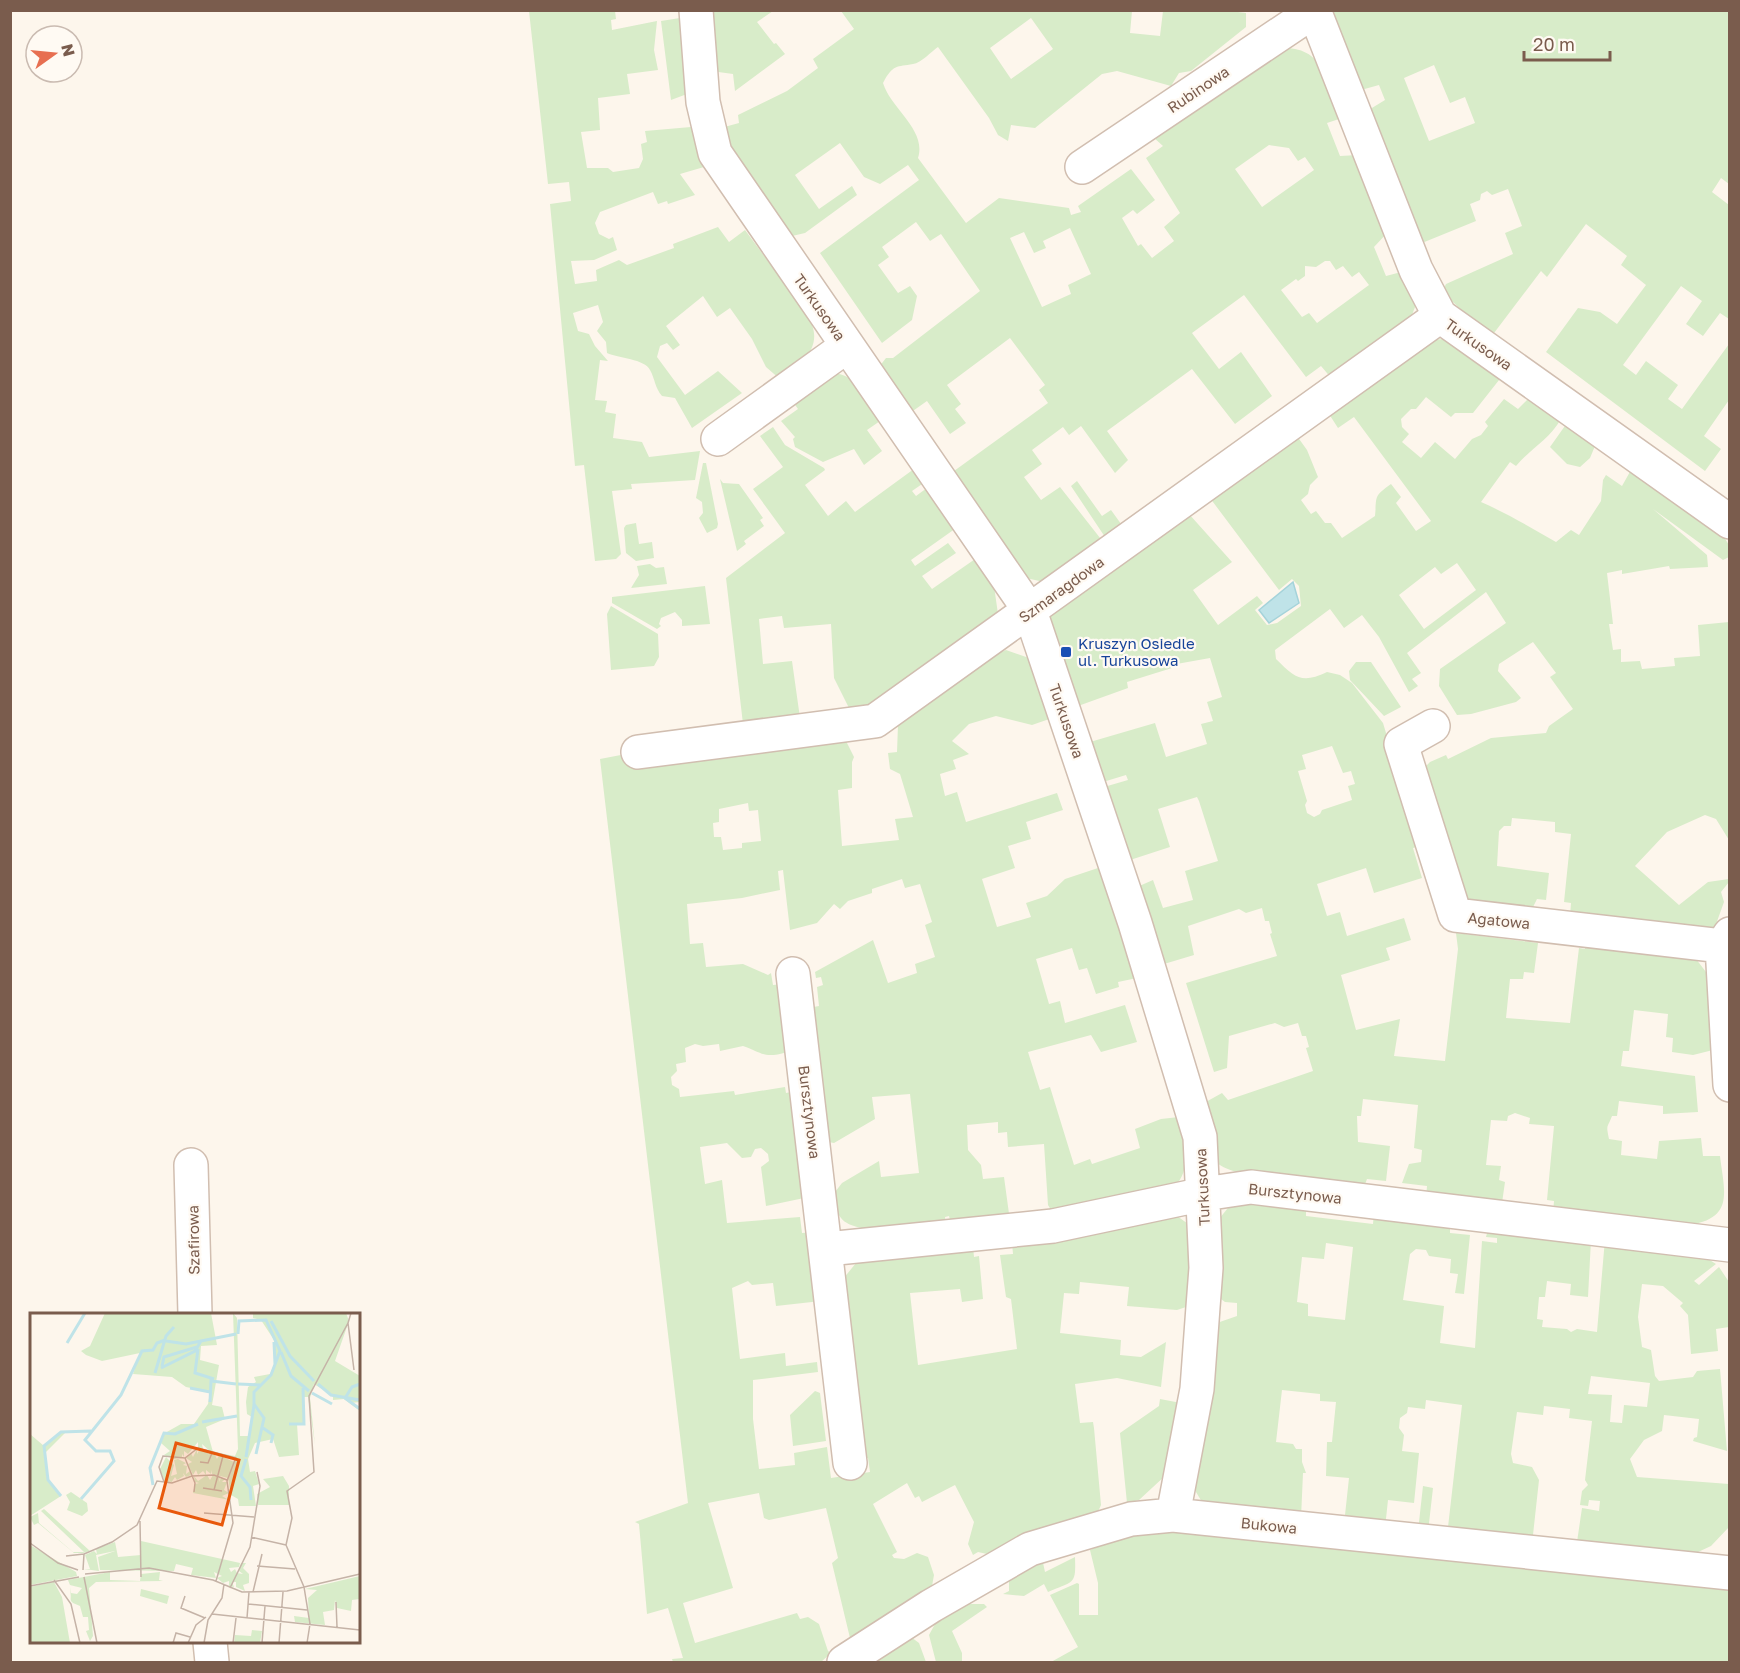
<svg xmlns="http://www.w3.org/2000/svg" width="1740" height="1673" font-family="'Golos Text',sans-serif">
<rect width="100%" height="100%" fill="#fdf6ec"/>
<path fill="#d8ecc9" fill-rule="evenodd" d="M 1221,10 L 1246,13 L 1246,27 L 1191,71 L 1179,73 L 1171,86 L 1117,71 L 1102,74 L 1035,128 L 1011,125 L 1008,141 L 998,135 L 989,118 L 938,47 C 932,51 921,63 913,64 C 897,67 893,64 883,83 C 891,109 927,130 918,158 L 966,223 L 999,198 L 1069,208 L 1071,215 L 1081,212 L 1078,206 L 1131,169 L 1155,200 L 1137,214 L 1133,210 L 1122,218 L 1138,246 L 1141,244 L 1152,258 L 1174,241 L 1164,227 L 1180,213 L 1146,158 L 1163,146 L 1153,137 L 1283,48 C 1325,47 1329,85 1342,118 L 1327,123 L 1340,156 L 1358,155 L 1388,232 L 1374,247 L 1386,276 L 1405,271 L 1417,302 L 1410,320 L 1332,379 L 1321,366 L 1306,377 L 1244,295 L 1192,333 L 1219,369 L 1241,352 L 1272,396 L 1235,424 L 1192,369 L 1107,431 L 1128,460 L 1115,473 L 1081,426 L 1069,435 L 1063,427 L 1032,450 L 1042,464 L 1024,477 L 1041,500 L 1060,487 L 1104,543 L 1044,582 L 1026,578 L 954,471 L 1048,403 L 1039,390 L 1045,385 L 1010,338 L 947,385 L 961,404 L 955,409 L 966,423 L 950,434 L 927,401 L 910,413 L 879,367 L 886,358 L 893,358 L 980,291 L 941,234 L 930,241 L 916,222 L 882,247 L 889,257 L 878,265 L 898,293 L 910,286 L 917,296 L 912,320 L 882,343 L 820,253 L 919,180 L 908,165 L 880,184 L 864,177 L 840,143 L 795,175 L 819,209 L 852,186 L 857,195 L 805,233 L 792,236 L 717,129 L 739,123 L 738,115 L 787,91 L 818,68 L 813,59 L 854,29 L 841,11 L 1132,11 L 1130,33 L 1160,36 L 1163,11 ZM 1031,18 L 1053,49 L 1011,79 L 990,48 ZM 1269,145 L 1289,148 L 1298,161 L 1305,157 L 1314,170 L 1262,207 L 1235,169 ZM 1070,228 L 1091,274 L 1068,285 L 1071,294 L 1042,307 L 1010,238 L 1024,232 L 1034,253 L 1046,248 L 1043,241 ZM 1325,261 L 1330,261 L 1336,270 L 1343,266 L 1352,277 L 1359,272 L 1369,285 L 1317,323 L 1309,313 L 1302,317 L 1281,290 L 1296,279 L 1298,281 L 1305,276 L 1305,266 L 1316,267 Z
M 529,11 L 615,11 L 616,19 L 611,20 L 612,30 L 657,21 L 654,50 L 658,70 L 627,74 L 630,94 L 598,98 L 600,130 L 581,132 L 587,168 L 608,168 L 613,172 L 639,168 L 643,159 L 641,144 L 647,142 L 645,131 L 691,127 L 704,167 L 680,174 L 695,195 L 668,204 L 667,201 L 658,204 L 653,192 L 600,212 L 595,223 L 599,234 L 609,239 L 613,237 L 617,250 L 594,260 L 571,261 L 575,284 L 597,281 L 596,270 L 619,260 L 627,265 L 674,248 L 673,244 L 718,227 L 729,242 L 745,230 L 807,314 C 826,346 804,361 781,380 L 766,367 L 752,339 L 730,308 L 717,317 L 703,296 L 666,326 L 680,345 L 673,350 L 667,343 L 660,346 L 657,357 L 685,395 L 718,371 L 742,393 L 692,428 L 675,398 L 662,396 C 655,388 655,379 650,370 C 645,359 618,358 607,353 L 606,342 L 597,331 L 603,322 L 598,305 L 573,313 L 578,331 L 589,334 L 595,346 L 608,361 L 600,360 L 595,400 L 607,401 L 605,412 L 616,414 L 613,438 L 642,442 L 649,457 L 700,451 L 695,480 L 631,484 L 632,489 L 612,491 L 621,554 L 616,559 L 595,561 L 584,465 L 575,466 L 550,204 L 571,201 L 569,182 L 548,184 Z
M 705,11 L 773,11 L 757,22 L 774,44 L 776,43 L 785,54 L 735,91 L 733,74 L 711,71 Z
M 1331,11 L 1729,11 L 1729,184 L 1721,178 L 1712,192 L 1729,205 L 1729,319 L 1720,313 L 1703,336 L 1686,324 L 1702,301 L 1681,286 L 1623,365 L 1636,375 L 1646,361 L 1678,385 L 1668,399 L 1682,409 L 1729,344 L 1729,400 L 1704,436 L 1721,449 L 1705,471 L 1546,352 L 1578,308 L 1600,312 L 1617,324 L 1646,285 L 1621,265 L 1627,256 L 1586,224 L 1547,277 L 1541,271 L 1491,337 L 1442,292 L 1446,284 L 1513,254 L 1505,233 L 1522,226 L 1508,189 L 1492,195 L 1487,191 L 1481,194 L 1480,200 L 1470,204 L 1476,221 L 1422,243 L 1367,111 L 1385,100 L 1379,85 L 1361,90 ZM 1434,65 L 1450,103 L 1465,97 L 1475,123 L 1429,141 L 1404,78 Z
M 680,18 L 687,94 L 671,100 L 661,21 Z
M 1444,339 L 1456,341 L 1503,375 L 1473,413 L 1455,413 L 1451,417 L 1426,397 L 1416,409 L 1411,409 L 1401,419 L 1402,427 L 1409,434 L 1402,442 L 1421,458 L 1435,442 L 1455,459 L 1472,439 L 1481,435 L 1488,426 L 1485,422 L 1504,399 L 1518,409 L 1530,397 L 1561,419 C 1549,440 1531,448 1516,466 L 1510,462 L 1481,502 C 1506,513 1532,528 1556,542 L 1571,530 L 1579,535 L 1601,501 L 1603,480 L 1606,475 L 1622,486 L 1631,470 L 1720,531 L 1729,545 L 1729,557 L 1723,560 L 1653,509 L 1707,555 L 1708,567 L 1670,569 L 1669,566 L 1622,574 L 1622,570 L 1607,573 L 1613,624 L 1609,624 L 1613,650 L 1621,649 L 1621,662 L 1640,661 L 1642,669 L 1675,666 L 1674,658 L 1700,656 L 1698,625 L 1729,622 L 1729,840 L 1716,819 L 1705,815 L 1667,832 L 1635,866 L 1679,905 L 1708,882 L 1729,879 L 1729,882 L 1721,892 L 1724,902 L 1715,927 L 1705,931 L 1570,916 L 1571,903 L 1564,902 L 1571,834 L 1555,832 L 1555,822 L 1512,818 L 1511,826 L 1504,826 L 1499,831 L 1497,866 L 1549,873 L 1546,900 L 1537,899 L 1531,911 L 1489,906 L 1463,899 L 1424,768 L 1430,762 L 1446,755 L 1448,759 L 1491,738 L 1546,733 L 1549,726 L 1573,709 L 1550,677 L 1556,673 L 1533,642 L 1499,664 L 1498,671 L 1521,698 L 1516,702 L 1471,714 L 1457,715 L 1439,686 L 1440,669 L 1506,623 L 1486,592 L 1407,653 L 1421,673 L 1412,679 L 1418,686 L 1409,692 L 1379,637 L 1362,615 L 1344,628 L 1330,609 L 1275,650 L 1276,659 C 1295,678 1302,684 1327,672 L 1340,675 L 1352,683 L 1383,723 L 1420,846 L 1413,848 L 1422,878 L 1374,893 L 1366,868 L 1317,884 L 1327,916 L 1340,912 L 1347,936 L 1404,918 L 1411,940 L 1386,948 L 1390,960 L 1341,975 L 1356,1030 L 1400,1019 L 1394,1056 L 1445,1061 L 1458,949 L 1456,933 L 1538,943 L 1534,973 L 1524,972 L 1523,979 L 1510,979 L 1506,1018 L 1570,1023 L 1579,948 L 1585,949 L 1585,938 L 1696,959 L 1706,972 L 1708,980 L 1713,1050 L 1693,1055 L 1672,1052 L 1673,1038 L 1666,1037 L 1668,1014 L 1634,1010 L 1629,1051 L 1623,1051 L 1621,1066 L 1695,1076 L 1698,1112 L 1663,1114 L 1663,1106 L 1619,1101 L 1617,1116 L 1612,1116 C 1607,1129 1606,1124 1609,1139 L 1622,1141 L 1621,1155 L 1657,1159 L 1659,1141 L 1701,1138 L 1703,1156 L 1720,1156 C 1724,1191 1735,1218 1689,1225 L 1553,1213 L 1554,1201 L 1547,1200 L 1554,1126 L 1529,1124 L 1530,1118 L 1515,1113 L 1508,1116 L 1507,1121 L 1491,1120 L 1486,1165 L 1501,1166 L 1499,1180 L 1505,1182 L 1502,1203 L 1426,1198 L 1427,1186 L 1402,1183 L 1409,1164 L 1421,1162 L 1422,1150 L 1414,1148 L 1418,1105 L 1363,1099 L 1361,1116 L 1357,1116 L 1358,1142 L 1390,1146 L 1386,1181 L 1367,1179 L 1364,1187 C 1332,1184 1234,1182 1215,1161 L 1204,1103 L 1222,1093 L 1228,1100 L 1313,1071 L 1306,1048 L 1309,1047 L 1306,1036 L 1302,1036 L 1298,1023 L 1284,1027 L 1275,1023 L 1229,1036 L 1227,1068 L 1214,1072 L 1186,983 L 1277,956 L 1270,934 L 1272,933 L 1269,921 L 1265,921 L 1262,908 L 1246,913 L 1239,909 L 1188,926 L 1194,955 L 1164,964 L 1137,887 L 1153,880 L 1163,908 L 1193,900 L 1185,871 L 1218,861 L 1199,801 L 1197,797 L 1158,809 L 1170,847 L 1127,861 L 1104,787 L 1128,780 L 1126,775 L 1103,782 L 1090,742 L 1155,723 L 1166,757 L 1207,744 L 1201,724 L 1213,721 L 1207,702 L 1222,697 L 1210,658 L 1171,665 L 1172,668 L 1127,682 L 1128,688 L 1078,706 L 1046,625 L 1049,614 L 1189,514 L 1232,562 L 1193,590 L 1218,625 L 1257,596 L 1263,603 L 1255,610 L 1267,625 L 1277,623 L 1301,606 L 1299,586 L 1292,579 L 1279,590 L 1210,498 L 1297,436 L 1307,450 L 1318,477 L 1310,485 L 1308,494 L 1301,500 L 1311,514 L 1316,511 L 1325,523 L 1331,523 L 1342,538 L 1375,516 C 1377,496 1373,497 1391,484 L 1401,497 L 1396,503 L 1416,531 L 1431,521 L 1354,417 L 1338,428 L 1329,414 L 1431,340 ZM 1457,563 L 1476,590 L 1424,629 L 1399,595 L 1435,567 L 1441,574 ZM 1332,746 L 1343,773 L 1351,771 L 1355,784 L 1348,786 L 1352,800 L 1322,810 L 1320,814 L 1314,817 L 1307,813 L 1305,805 L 1307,801 L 1298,771 L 1306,769 L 1302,755 Z
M 832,373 C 858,374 869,400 883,419 L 867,430 L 882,451 L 864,465 L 854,449 L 823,462 L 795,447 L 793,439 L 795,437 L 781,421 L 798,409 L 791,399 Z
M 1567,423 L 1595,446 L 1590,458 L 1580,467 L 1567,464 L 1550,447 Z
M 773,427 L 785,445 L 824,468 L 825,470 L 805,485 L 828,516 L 846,501 L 855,512 L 918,466 L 928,480 L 912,491 L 916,496 L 931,485 L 959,526 L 911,560 L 915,566 L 948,543 L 956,553 L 922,576 L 932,589 L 978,557 L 993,579 L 998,614 L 888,701 L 851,712 L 834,678 L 831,624 L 784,628 L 782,616 L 759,619 L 763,664 L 792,661 L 800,718 L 743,724 L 726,578 L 785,533 L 753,489 L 783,467 L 760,436 Z
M 703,463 L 706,463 L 718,524 L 717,528 L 707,533 L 699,518 L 703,513 L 702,502 L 696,498 Z
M 720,479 L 723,483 L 739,484 L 763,518 L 760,520 L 764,526 L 744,541 L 746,544 L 737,551 Z
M 1077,481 L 1102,516 L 1111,510 L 1124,528 L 1107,540 L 1071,486 Z
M 636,523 L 639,544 L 652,542 L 654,558 L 636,561 L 626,553 L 624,528 L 626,525 Z
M 650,564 L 656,568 L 664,567 L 667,584 L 631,588 L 639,575 L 637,566 Z
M 705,586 L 710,624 L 682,626 L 682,620 L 675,612 L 661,618 L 659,624 L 661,626 L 657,629 L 612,603 L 612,597 Z
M 611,606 L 658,634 L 659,657 L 654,666 L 611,670 L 607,614 Z
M 1006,650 L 1029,658 L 1055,717 L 1032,725 L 996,716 L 969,724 L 952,741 L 969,754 L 953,760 L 956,769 L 940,774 L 945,796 L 957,792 L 966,822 L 1057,793 L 1063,810 L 1026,822 L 1031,839 L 1008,846 L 1015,868 L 982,879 L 997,927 L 1031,917 L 1026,903 L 1047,896 L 1065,879 L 1101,867 L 1137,978 L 1118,982 L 1119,987 L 1096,994 L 1087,968 L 1079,970 L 1072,948 L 1036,959 L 1049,1004 L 1060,1001 L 1065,1023 L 1125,1005 L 1137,1042 L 1101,1052 L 1091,1035 L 1028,1052 L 1040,1090 L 1050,1087 L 1074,1165 L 1090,1159 L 1092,1164 L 1140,1148 L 1135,1129 L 1161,1119 L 1179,1117 C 1185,1140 1193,1169 1174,1187 L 1054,1215 L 1048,1205 L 1044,1144 L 1008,1147 L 1007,1132 L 998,1133 L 998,1122 L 967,1125 L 968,1150 L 981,1165 L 983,1179 L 1004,1177 L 1010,1221 L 952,1228 L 949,1216 L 945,1217 L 946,1228 C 923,1229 855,1237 841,1218 C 836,1212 834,1203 832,1196 L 842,1183 L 879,1161 L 881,1177 L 919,1173 L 910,1094 L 872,1097 L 875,1119 L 834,1143 L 823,1141 L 808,1008 L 819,1006 L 817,987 L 823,985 L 821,977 L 816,978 L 815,972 L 873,940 L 888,983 L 917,973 L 915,964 L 935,957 L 925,925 L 932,922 L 920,884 L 905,888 L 902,879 L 872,889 L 872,893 L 848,901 L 840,909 L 834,904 L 817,923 L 790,930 L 783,870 L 778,871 L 780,890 L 742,898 L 687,904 L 690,944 L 703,943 L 706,967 L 743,964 L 768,975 L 771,973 L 773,985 L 784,984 L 787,1052 C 764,1059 763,1053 743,1046 L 720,1051 L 719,1044 L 703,1046 L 695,1044 L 685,1048 L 686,1062 L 676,1064 L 677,1071 L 671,1077 L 672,1085 L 679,1089 L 680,1097 L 734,1091 L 735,1095 L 785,1087 L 786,1093 L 796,1091 L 809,1197 L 766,1206 L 761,1167 L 769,1161 L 768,1154 L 761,1148 L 755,1149 L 751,1157 L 742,1158 L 727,1143 L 700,1147 L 705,1184 L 722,1180 L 727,1223 L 800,1217 L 802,1233 L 813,1232 L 821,1301 L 776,1306 L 773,1283 L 752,1285 L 748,1281 L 732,1288 L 740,1359 L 785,1353 L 786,1366 L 817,1362 L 818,1372 L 753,1380 L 753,1419 L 759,1469 L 795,1465 L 794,1453 L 827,1447 L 831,1478 L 870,1472 L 868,1458 L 860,1459 L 843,1279 L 856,1263 L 973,1247 L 974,1257 L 979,1256 L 983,1299 L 962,1302 L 960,1289 L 910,1293 L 918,1365 L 1017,1349 L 1011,1299 L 1006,1297 L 1000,1255 L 1013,1254 L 1012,1243 L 1177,1216 L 1191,1226 L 1192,1305 L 1177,1310 L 1127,1306 L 1129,1287 L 1080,1282 L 1079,1294 L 1064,1293 L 1060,1333 L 1121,1340 L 1120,1355 L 1141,1357 L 1166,1342 L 1161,1387 L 1117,1378 L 1075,1384 L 1080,1423 L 1093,1422 L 1094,1428 L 1101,1505 L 1097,1514 L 989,1559 L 987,1554 L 978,1552 L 973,1555 L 968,1544 L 974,1522 L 955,1485 L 922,1502 L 919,1496 L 915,1498 L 907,1483 L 873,1504 L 897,1552 L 892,1555 L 894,1558 L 904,1559 L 917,1553 L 928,1557 L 934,1575 L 932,1586 L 855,1639 L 850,1638 L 832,1563 L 838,1558 L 826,1508 L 769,1520 L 764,1518 L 759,1493 L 708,1503 L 733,1588 L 683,1603 L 695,1643 L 797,1613 L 800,1619 L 808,1617 L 819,1624 L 828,1651 L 831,1653 L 821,1662 L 673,1662 L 672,1659 L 683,1658 L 668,1608 L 647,1614 L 639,1524 L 635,1522 L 688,1503 L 600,759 L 626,754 L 845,739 L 854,757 L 852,762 L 852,788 L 838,790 L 842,846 L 899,840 L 895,819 L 913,817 L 900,774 L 890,769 L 888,753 L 897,752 L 898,725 L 999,653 ZM 748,803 L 749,811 L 758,810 L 761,841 L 742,843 L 742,848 L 723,850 L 721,837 L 714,837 L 713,823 L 719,822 L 719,809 Z
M 1356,662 L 1371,662 L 1401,707 L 1384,716 L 1350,680 L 1349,671 Z
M 1232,1203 L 1306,1203 L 1306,1216 L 1373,1224 L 1374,1211 L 1450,1223 L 1450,1233 L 1470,1235 L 1464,1294 L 1455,1293 L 1458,1274 L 1450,1273 L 1451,1259 L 1429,1256 L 1426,1250 L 1416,1249 L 1410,1254 L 1403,1300 L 1444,1306 L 1440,1343 L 1475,1348 L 1482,1241 L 1497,1243 L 1497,1238 L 1486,1237 L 1489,1225 L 1591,1240 L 1588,1297 L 1570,1295 L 1571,1284 L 1547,1281 L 1545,1297 L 1539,1297 L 1537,1319 L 1543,1320 L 1542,1327 L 1567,1329 L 1571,1332 L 1577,1329 L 1597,1332 L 1605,1239 L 1708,1259 L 1716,1264 L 1694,1281 L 1699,1285 L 1719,1267 L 1729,1282 L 1729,1327 L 1716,1329 L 1718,1351 L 1691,1354 L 1688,1315 L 1680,1306 L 1683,1303 L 1663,1286 L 1642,1284 L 1638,1317 L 1642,1347 L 1651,1350 L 1655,1376 L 1659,1381 L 1693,1377 L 1697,1371 L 1720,1369 L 1727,1451 L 1693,1441 L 1694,1438 L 1697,1437 L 1699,1419 L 1664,1415 L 1662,1431 L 1644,1440 L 1630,1459 L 1637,1477 L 1729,1484 L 1729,1527 L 1711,1546 L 1683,1559 L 1577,1542 L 1582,1508 L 1599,1511 L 1600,1501 L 1589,1500 L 1588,1506 L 1580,1505 L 1582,1491 L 1588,1485 L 1585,1480 L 1592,1421 L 1569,1418 L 1570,1409 L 1544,1406 L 1543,1415 L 1517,1412 L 1511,1454 L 1513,1463 L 1532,1467 L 1539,1480 L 1532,1544 L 1448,1527 L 1462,1405 L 1426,1400 L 1425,1409 L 1408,1407 L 1407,1413 L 1400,1418 L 1399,1428 L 1404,1435 L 1402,1451 L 1419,1453 L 1414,1503 L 1388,1500 L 1385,1528 L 1347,1520 L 1345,1515 L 1349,1478 L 1326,1476 L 1327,1442 L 1332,1442 L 1336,1402 L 1320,1401 L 1320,1394 L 1282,1390 L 1276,1442 L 1293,1444 L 1296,1449 L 1302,1449 L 1302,1462 L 1306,1473 L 1303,1473 L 1301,1518 L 1205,1507 L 1196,1492 L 1195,1477 L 1214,1324 L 1237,1316 L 1237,1303 L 1225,1302 L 1217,1296 L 1219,1219 ZM 1326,1243 L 1353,1247 L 1345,1320 L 1308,1316 L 1308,1304 L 1297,1302 L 1302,1257 L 1324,1259 ZM 1591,1376 L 1650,1383 L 1647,1407 L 1624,1405 L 1622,1423 L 1610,1422 L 1612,1395 L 1588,1394 Z
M 815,1391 L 820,1393 L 826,1441 L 793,1446 L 790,1415 Z
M 1160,1399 L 1181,1403 L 1166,1475 L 1139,1500 L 1127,1503 L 1120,1433 L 1159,1406 Z
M 1423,1486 L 1433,1488 L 1428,1532 L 1418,1531 Z
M 1151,1525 L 1729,1588 L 1729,1662 L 1051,1662 L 1078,1647 L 1050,1595 L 1077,1583 L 1079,1584 L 1079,1615 L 1098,1615 L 1098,1583 L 1090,1550 Z
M 1075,1557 C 1076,1586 1074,1580 1048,1592 L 1044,1584 L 1024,1596 L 1003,1594 L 1009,1591 L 1009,1579 L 1042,1558 L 1045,1572 Z
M 967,1604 L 984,1604 L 987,1607 L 952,1631 L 962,1653 L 962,1662 L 936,1662 L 929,1635 L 935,1624 Z
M 911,1637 L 919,1643 L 926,1662 L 866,1662 Z"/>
<path fill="#bfe3e8" stroke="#a5d3da" stroke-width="1.5" d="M 1293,582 L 1299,603 L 1269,623 L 1259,610 Z"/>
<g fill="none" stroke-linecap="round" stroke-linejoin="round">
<g stroke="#d1beb0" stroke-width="36">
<path id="street" d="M 696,10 L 703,102 L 715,153 L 1030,611 L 1067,721 L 1135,923 L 1200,1137 L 1206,1268 L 1203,1307 L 1197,1389 L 1173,1515
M 1314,10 L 1416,270 L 1440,316 L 1730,522
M 1082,167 L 1314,11
M 718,439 L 847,346
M 1433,726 L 1401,744 L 1455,915 L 1722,946
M 638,752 L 875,721 L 1440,316
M 1730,934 L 1722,946 L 1730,1085
M 793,974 L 850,1463
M 191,1165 L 195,1314
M 827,1249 L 1053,1226 L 1204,1194 L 1251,1187 L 1730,1245
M 210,1642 L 212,1662
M 844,1662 L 931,1606 L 1030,1549 L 1131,1519 L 1173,1515 L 1730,1573"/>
</g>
<use href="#street" stroke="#fff" stroke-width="33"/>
</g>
<rect fill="#1a4fb4" stroke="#fffaf3" stroke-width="2" x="1060" y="646" width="12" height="12" rx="3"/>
<g text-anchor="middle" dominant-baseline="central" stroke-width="4.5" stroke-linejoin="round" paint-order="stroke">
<g font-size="15" fill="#7a5c4d" stroke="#fffaf3">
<text transform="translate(1198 89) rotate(-34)">Rubinowa</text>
<text transform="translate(820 307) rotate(55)">Turkusowa</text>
<text transform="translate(1479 344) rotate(35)">Turkusowa</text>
<text transform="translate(1061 589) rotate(-36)">Szmaragdowa</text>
<text transform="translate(1067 721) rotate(71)">Turkusowa</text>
<text transform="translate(1499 920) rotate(6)">Agatowa</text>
<text transform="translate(810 1112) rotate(83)">Bursztynowa</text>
<text transform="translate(1202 1187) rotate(-93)">Turkusowa</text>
<text transform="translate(1295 1193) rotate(6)">Bursztynowa</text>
<text transform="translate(193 1240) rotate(-91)">Szafirowa</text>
<text transform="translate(1269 1525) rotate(6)">Bukowa</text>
</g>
<g font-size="15" fill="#164399" stroke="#fffaf3" text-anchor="start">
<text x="1078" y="643">Kruszyn Osiedle<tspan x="1078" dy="17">ul. Turkusowa</tspan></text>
</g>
</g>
<g transform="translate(30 1313)">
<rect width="330" height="330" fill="#fdf6ec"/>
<path d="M 75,0 L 181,0 L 187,32 L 171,33 L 170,47 L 189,52 L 182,92 L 192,94 L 195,106 L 176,114 L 183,139 L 205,143 L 208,136 L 203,0 L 207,5 L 210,123 L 219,123 L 222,104 L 217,101 L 216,89 L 218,74 L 226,69 L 224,64 L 240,61 L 246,47 L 244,27 L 231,7 L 223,5 L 223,0 L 316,0 L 319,8 L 305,48 L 330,63 L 330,89 L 321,90 L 330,94 L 330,98 L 314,86 L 303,87 L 303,83 L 284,71 L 280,85 L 285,132 L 278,84 L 273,84 L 275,110 L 267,111 L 269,142 L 249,144 L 243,126 L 225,130 L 218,146 L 220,159 L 225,158 L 229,171 L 223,173 L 226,193 L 209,193 L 208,186 L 201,182 L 198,165 L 182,161 L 182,157 L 181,161 L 176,157 L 176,162 L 173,158 L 168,162 L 166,157 L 163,162 L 158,151 L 162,149 L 156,145 L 161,140 L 163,144 L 167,136 L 167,141 L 170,136 L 178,138 L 178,142 L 179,139 L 185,142 L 187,146 L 189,142 L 204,149 L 206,145 L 182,140 L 172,131 L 173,136 L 168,135 L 168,129 L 158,141 L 154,138 L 154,144 L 152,141 L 152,145 L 144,146 L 134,142 L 140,138 L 131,130 L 135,120 L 151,111 L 164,111 L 178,91 L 180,79 L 156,74 L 142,64 L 103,61 L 110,40 L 72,48 L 56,42 L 51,38 L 60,33 ZM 31,118 L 37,118 L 15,140 L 17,166 L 31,183 L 0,203 L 0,121 L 14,133 ZM 136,144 L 144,152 L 141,163 L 147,161 L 144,147 L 148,146 L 156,150 L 153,152 L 157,153 L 156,161 L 160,158 L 161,162 L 156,164 L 153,160 L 154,163 L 147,167 L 145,164 L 141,170 L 138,164 L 140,169 L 135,169 L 130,156 ZM 183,162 L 190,164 L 189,169 L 191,165 L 195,166 L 192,169 L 197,169 L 194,177 L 199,180 L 192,183 L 197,186 L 199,181 L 200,187 L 163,180 L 165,171 L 169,170 L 165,169 L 164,163 L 168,168 L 177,162 L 180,167 ZM 253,163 L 259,173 L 259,192 L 228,192 L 227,181 L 240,174 L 233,166 ZM 41,179 L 57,190 L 58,198 L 52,203 L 37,197 L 40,189 L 36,182 ZM 14,196 L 60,238 L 53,240 L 44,240 L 8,210 L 4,212 L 0,204 L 8,200 L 9,210 L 43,239 L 54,239 L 11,198 ZM 111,228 L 210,250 L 209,254 L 199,255 L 201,259 L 205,256 L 207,260 L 213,261 L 209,258 L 211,250 L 216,250 L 213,255 L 219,261 L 219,270 L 213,272 L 215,278 L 206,274 L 206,269 L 202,269 L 204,274 L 199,273 L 199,268 L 193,270 L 187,265 L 192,263 L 184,259 L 186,265 L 161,262 L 163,255 L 146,251 L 144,258 L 70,257 L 68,244 L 85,238 L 66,242 L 69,258 L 54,256 L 60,256 L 55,242 L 64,238 L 67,241 L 66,236 L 85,229 L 88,244 L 111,242 ZM 0,232 L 46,259 L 47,263 L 0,272 ZM 80,259 L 80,267 L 110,268 L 111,261 L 130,259 L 129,267 L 133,268 L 66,269 L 59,275 L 63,323 L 60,328 L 56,318 L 59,317 L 58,304 L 53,304 L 50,293 L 43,290 L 41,288 L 40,283 L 41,286 L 40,274 L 41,280 L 47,281 L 52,275 L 40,272 L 38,267 ZM 330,263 L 330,286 L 322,287 L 321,298 L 307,295 L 305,287 L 304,297 L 293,299 L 295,312 L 265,309 L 264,303 L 279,305 L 278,285 L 287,277 L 275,276 ZM 24,269 L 32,284 L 40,330 L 0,330 L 0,274 ZM 111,276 L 139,283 L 137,291 L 110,283 ZM 222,317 L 232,318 L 230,330 L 204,330 L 205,322 L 221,323 Z" fill="#d8ecc9"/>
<path fill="none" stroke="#bfe3e8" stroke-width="3" d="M 241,8 L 260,43 L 284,68M 208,21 L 209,8 L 236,7 L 250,38 L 241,62 L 224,79 L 224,91 L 234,105 L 226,141M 136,28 L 156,31 L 206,21M 244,29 L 245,51M 37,30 L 55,0M 168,36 L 165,60 L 184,66M 251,39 L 261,63 L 279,78M 132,53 L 134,44 L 167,34M 131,55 L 165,38 L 171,28M 125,60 L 136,23 L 144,14M 208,71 L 230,72M 288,71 L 301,82 L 330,87M 330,71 L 322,74 L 315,85 L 330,96M 160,75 L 180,79M 282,80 L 302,91M 180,89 L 181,68 L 206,71M 172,109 L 207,103M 259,111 L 274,111 L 273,75M 233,115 L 243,122 L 241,130M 216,144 L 224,92M 216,146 L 211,163 L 220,174 L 221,187M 123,172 L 120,155 L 134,120 L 145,121 L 168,111M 31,183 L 18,167 L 14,133 L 31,119 L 61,118M 51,186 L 84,148 L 80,138 L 66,138 L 55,127 L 91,82 L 112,38 L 123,37 L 127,30 L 135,27"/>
<path fill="none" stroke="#c5b3a7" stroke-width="1.5" d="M 321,0 L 318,10 L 324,57M 155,145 L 165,170 L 164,179M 170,149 L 178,150 L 182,140M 134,169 L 129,154 L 133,143 L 155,145 L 168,135 L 206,145M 173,175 L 192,178M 184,177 L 193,143M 174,200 L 224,204M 110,208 L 111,264M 221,224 L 256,232M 0,230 L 28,250 L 48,257M 36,243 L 54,241M 227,253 L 265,256M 53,257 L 54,241 L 82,229 L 107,212 L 127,168 L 142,170 L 162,163 L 184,162 L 197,167M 55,261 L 119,255 L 183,267 L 212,279 L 257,278 L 330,261M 54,264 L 67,330M 24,267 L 41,291 L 50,330M 186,268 L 203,210 L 197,168 L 206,144M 0,273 L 49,264M 200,275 L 220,234 L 230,173 L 227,159M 223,279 L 232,241M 155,283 L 151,295 L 175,305M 306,289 L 307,314M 218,291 L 277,297M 182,301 L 330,317M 217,305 L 219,279M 143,330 L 146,320 L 160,324M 158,330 L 166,312 L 176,304M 174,330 L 178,307 L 192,285 L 194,271M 203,330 L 206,305M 232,330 L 235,293M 249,330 L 253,279M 277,330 L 280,311 L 274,274 L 256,232 L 262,205 L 257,178 L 284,159 L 279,83 L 318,10"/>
<path fill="#e8590c" fill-opacity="0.15" stroke="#e8590c" stroke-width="3" d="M 146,130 L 209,147 L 192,212 L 129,195 Z"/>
<rect width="330" height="330" fill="none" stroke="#7a5c4d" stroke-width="3"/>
</g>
<rect width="1740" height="1673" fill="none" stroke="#7a5c4d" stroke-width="24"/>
<g transform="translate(54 54) rotate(75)"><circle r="28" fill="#fffaf3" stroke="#cabbb1" stroke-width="1.5"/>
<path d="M0-4.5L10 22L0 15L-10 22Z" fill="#e76f51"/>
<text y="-9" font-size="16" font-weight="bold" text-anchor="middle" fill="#7a5c4d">N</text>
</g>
<path d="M1524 51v9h86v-9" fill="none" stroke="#7a5c4d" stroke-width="3"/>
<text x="1533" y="51" font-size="18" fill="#7a5c4d" stroke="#fffaf3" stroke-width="4.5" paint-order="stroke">20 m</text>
</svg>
